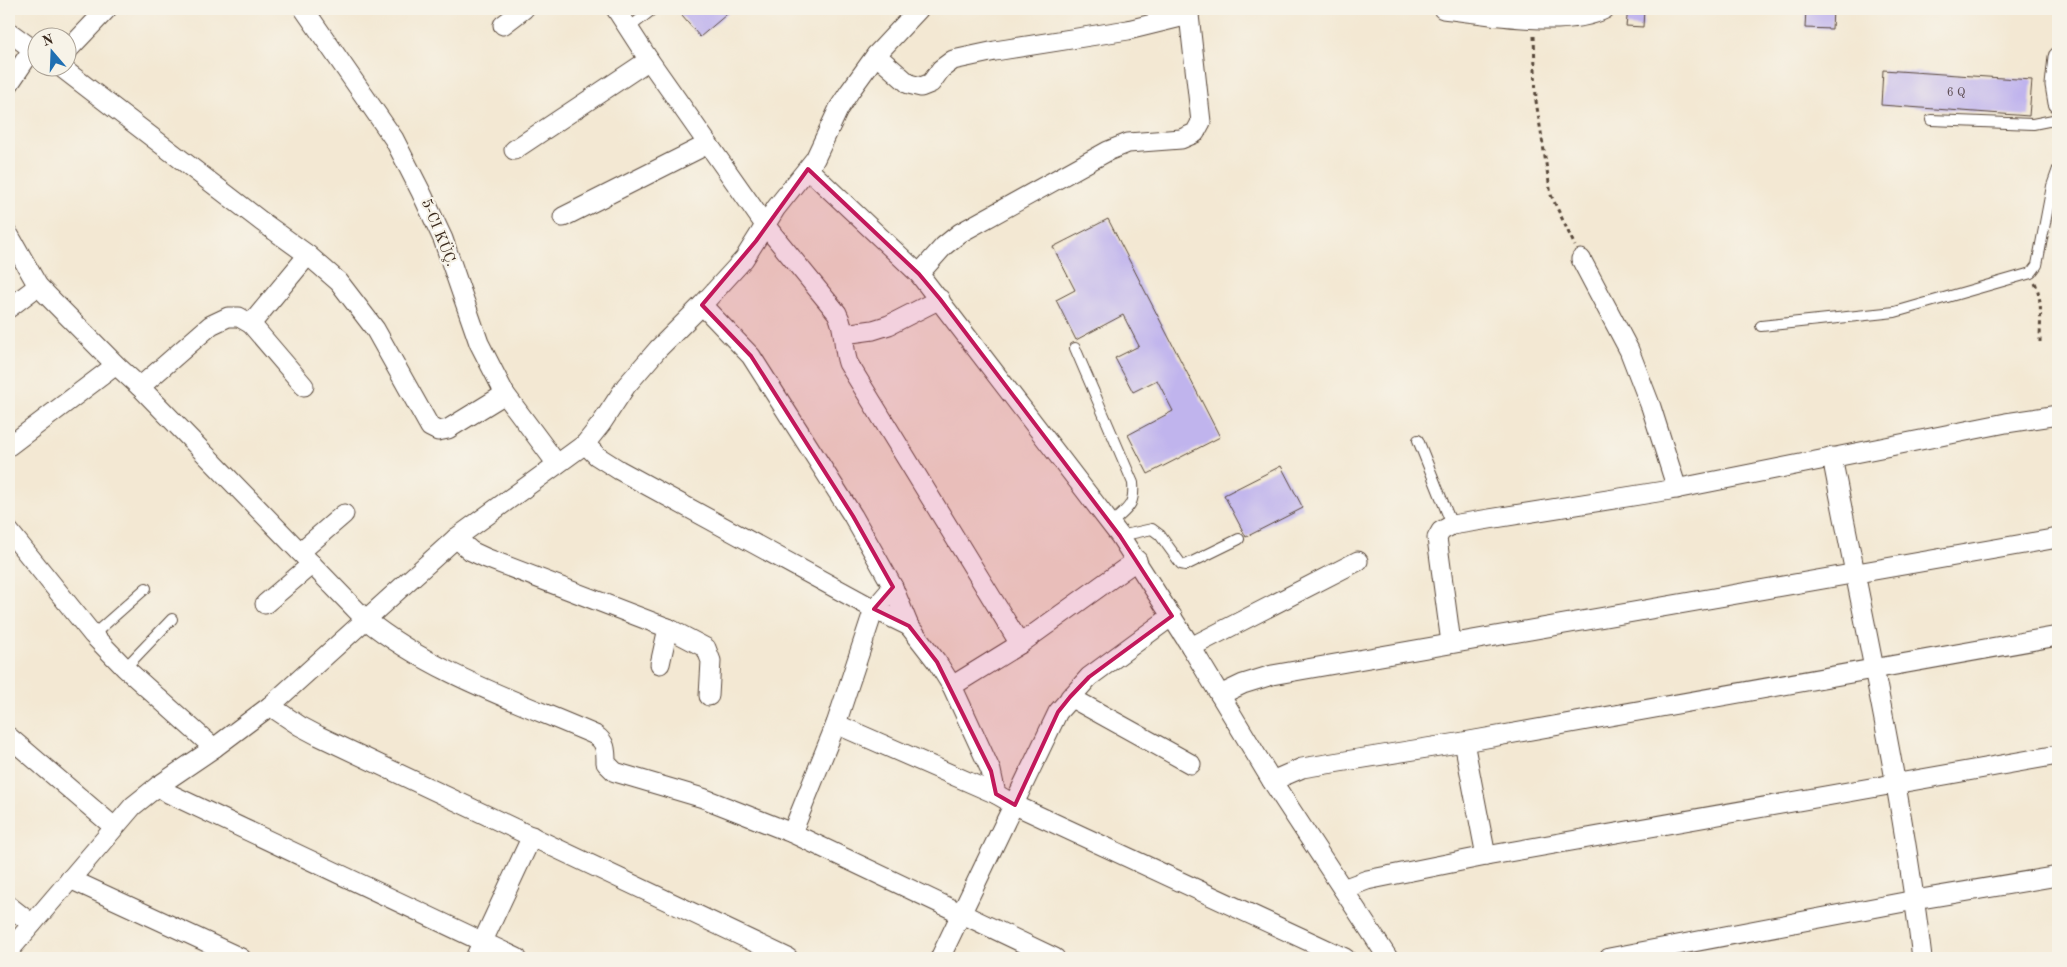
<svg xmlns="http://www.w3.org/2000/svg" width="2067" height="967" font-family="'Old Standard TT',serif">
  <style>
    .building { fill: #c0b4ed }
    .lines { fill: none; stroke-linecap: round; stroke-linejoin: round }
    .service-casing { stroke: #574639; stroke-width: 12 }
    .minor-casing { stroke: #574639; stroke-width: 21 }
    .path { stroke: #574639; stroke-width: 3; stroke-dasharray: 4 4; stroke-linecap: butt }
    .service { stroke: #fff; stroke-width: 10 }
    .minor { stroke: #fff; stroke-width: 19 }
    .marked { fill: #c2185b; fill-opacity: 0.2; stroke: #c2185b; stroke-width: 4; stroke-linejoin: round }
    .labels { text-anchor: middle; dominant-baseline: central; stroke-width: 4.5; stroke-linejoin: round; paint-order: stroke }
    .number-label { font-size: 12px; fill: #5c4c52 }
    .street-label { font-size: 15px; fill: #3b2a1e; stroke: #f7f3e8 }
  </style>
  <rect width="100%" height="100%" fill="#f7f3e8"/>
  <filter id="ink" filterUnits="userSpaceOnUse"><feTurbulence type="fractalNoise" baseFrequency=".02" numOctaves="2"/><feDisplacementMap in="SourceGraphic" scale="10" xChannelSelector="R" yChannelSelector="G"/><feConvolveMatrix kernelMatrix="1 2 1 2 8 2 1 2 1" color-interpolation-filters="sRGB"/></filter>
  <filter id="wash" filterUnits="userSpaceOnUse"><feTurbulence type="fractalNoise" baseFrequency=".0096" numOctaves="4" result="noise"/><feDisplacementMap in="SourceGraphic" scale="20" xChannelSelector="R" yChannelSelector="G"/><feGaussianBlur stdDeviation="1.12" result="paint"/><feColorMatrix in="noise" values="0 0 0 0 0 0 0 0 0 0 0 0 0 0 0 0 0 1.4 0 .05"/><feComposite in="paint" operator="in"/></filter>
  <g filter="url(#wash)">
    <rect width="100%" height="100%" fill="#f3e8d3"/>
    <g id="blocks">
      <g class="building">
        <path d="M676,9H733L700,37Z"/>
        <path d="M1628,9H1644L1643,27L1626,26Z"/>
        <path d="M1806,9H1833L1832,29L1805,28Z"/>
        <path d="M1883,70L2032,80L2029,116L1881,105Z"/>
        <path d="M1108,219L1220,437L1148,474L1128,435L1173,411L1157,380L1133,392L1115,358L1139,346L1123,315L1076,340L1056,300L1075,290L1053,247Z"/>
        <path d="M1281,466L1303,508L1246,537L1224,495Z"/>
      </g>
    </g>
  </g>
  <g filter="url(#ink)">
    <use href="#blocks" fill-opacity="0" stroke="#574639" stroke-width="1"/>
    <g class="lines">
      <defs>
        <g id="service">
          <path d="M629,28L653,9"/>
          <path d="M1931,120L2033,124L2058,119"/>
          <path d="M1761,326L1895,312L2031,273L2037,265L2052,186L2058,169"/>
          <path d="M1075,348L1133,483C1135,507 1127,508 1111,524"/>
          <path d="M1418,440L1452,525"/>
          <path d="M1120,536L1152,529L1160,535L1181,564L1186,565L1239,539"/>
          <path d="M93,635L146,588"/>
          <path d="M125,668L172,619"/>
        </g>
        <g id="minor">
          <path d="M304,9L394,139L421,192L443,239L479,343L505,394L557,464"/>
          <path d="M616,9L649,60L765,225L837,313C846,330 842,345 848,363L1020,644"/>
          <path d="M1443,9C1487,14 1567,29 1605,9"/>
          <path d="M503,25L524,9"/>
          <path d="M9,32L38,53"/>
          <path d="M68,50L107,9"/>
          <path d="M876,55L909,84L921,87L931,83L941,69L953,60L995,51L1128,30L1189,15"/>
          <path d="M2058,57L2055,85L2058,103"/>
          <path d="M62,68L261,221L308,255L339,282L375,329L430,427L438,431L448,429L505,394"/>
          <path d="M9,84L32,50"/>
          <path d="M514,150L649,60"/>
          <path d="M808,169L919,274L1120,536L1191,647L1272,781L1388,958"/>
          <path d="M563,217L708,144"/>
          <path d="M9,235L38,286L116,365L140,387L365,619C432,673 517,701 595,735C606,742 606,750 606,763L615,772L703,798L792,833L1055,958"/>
          <path d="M1581,259L1629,350L1651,407L1677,489"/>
          <path d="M919,274L944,246L960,233L1108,151L1128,143L1181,139L1195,133L1201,122L1189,15L1190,9"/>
          <path d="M702,305L751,356L853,516L893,587L909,626L937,662L952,686L991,771L996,794"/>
          <path d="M9,308L38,286"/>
          <path d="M251,324L308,255"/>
          <path d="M844,334L873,330L889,325L940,299"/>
          <path d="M140,387L211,325L228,317H239L251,324L304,386"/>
          <path d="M585,444L597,456L619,470L874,609L909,626"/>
          <path d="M9,446L116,365"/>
          <path d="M1832,457C1864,623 1902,790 1922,958"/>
          <path d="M9,531L93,635L125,668L214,748"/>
          <path d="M456,538L471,551L486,558L668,628L706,648L711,661L709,696"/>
          <path d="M300,552L344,514"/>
          <path d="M265,604L312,564"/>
          <path d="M1451,643L1437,538L1441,531L1452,525L1670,490L2006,423L2058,415"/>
          <path d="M1191,647L1358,561"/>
          <path d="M660,664L668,628"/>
          <path d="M952,686L1020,644L1137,560"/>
          <path d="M1220,695L1243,684L1272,675L2058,538"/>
          <path d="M1070,697L1191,764"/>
          <path d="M270,706L300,726L319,736L788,958"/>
          <path d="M836,724L996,794L1015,805L1345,958"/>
          <path d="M9,737L114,827"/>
          <path d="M1464,742L1486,856"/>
          <path d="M1272,781L1302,768L1464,742L2058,636"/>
          <path d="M158,786L170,794L517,958"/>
          <path d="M792,833L836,724L874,609L893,587"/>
          <path d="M70,879L241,958"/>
          <path d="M1343,889L1367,880L1486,856L2058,755"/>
          <path d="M9,906L32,924"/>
          <path d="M9,951L133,806L158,786L214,748L270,706L456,538L585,444L601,424L626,386L658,349L702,305L744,259L776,208L815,159L839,108L850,91L876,55L919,9"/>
          <path d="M475,958L532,836"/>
          <path d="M940,958L1058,712L1089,677L1172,616"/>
          <path d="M1609,958L1915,900L2058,876"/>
        </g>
      </defs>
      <use href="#service" class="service-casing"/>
      <use href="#minor" class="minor-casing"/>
      <g class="path">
        <path d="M1534,36L1536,101L1551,195L1575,246"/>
        <path d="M2035,283C2043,300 2040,323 2040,342"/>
      </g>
      <use href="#service" class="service"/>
      <use href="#minor" class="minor"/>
    </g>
  </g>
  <path class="marked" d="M808,169L919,274L940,299L1120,536L1172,616L1089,677L1070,697L1058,712L1015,805L996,794L991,771L937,662L909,626L874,609L893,587L853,516L751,356L702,305L756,241Z"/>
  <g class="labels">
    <g class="number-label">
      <text x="1956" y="93">6 Q</text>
    </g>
    <g class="street-label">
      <text transform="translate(438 233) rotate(68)">5-CI KÜÇ.</text>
    </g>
  </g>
  <rect width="2067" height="967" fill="none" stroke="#f7f3e8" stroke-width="30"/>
  <g transform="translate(52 52) rotate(341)"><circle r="24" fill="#f7f3e8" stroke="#aca397"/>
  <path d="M0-4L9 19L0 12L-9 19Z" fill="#1f6fb2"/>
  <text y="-8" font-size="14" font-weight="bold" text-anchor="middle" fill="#3b2a1e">N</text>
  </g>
</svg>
